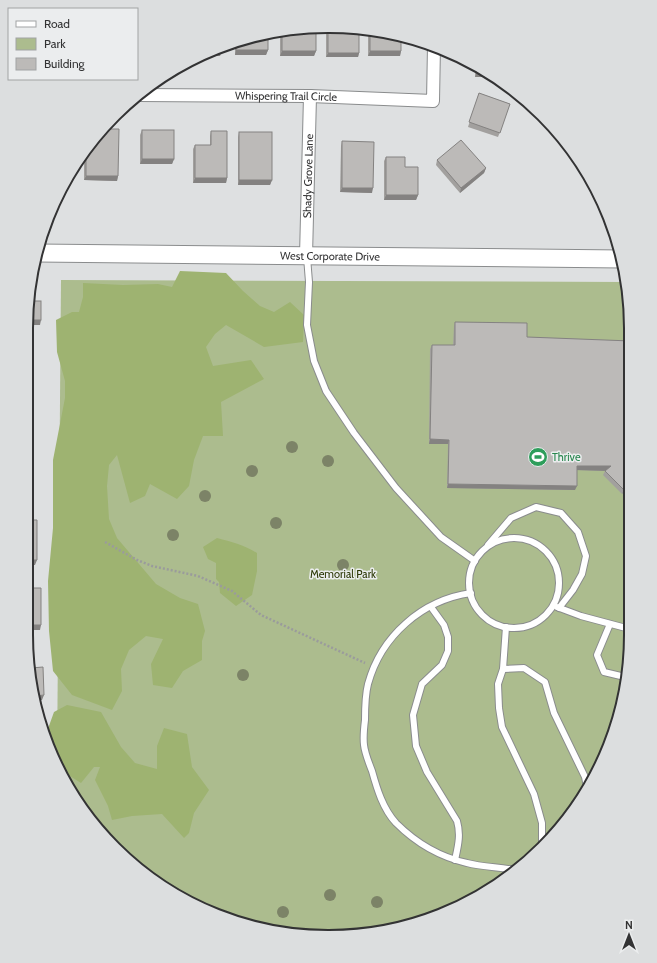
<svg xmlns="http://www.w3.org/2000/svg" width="657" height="963" font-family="Cabin,sans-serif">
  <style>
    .green { fill: #acbc8e }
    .forest { fill: #9eb371 }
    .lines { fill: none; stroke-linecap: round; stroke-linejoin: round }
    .lane-casing { stroke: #8a8c8d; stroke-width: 8 }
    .street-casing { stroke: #8a8c8d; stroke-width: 14 }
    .secondary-casing { stroke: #8a8c8d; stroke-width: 19 }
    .path { stroke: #9a9b9c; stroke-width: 2.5; stroke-dasharray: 2 2; stroke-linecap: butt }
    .lane { stroke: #fff; stroke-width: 6 }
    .street { stroke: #fff; stroke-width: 12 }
    .secondary { stroke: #fff; stroke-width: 17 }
    .tree { fill: #7c8367 }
    .wall { fill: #a2a09e }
    .shaded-wall { fill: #848281 }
    .building { fill: #bcbab8; stroke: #848281 }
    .labels { text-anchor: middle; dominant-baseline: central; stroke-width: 3; stroke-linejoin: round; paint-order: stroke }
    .street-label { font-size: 11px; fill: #333334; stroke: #ebedee }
    .leisure-label { font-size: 11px; fill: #27864d; stroke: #ebedee; text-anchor: start }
    .park-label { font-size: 11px; fill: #2b3704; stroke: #ebedee }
    .rim { fill: none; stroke: #333334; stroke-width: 2 }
  </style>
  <rect width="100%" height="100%" fill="#dee0e1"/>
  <path class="green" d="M61,280L626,282L631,329L625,693L600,768L543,848L480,897L388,931L308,936L213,914L144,874L77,803L57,763Z"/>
  <g class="forest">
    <path d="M180,271L226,273L243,291L260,306L274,312L290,302L304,315L303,342L264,347L226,325L215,334L206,347L213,366L251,360L264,379L221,402L223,436H203L194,460L189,486L177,499L150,484L145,496L130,503L117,455L109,465L107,486L109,519L117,538L156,584L180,598L198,604L205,631L202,641V660L183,671L172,688L153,685L151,664L163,639L146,636L129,650L121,669L122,691L112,710L72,695L53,671L49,631L48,581L53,528V460L65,398V381L57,352L56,320L72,312H79L83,297V283L123,285L158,284L172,287Z"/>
    <path d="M217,538C232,542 244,545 257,553V571L252,595L236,606L220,593L219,582L216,579V563L208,559L203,547Z"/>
    <path d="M67,705L101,712L121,747L135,763L157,769V746L164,728L187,734L192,767L209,790L194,813L189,833L184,838L162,814L132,816L112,820L108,806L95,780L100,767H94L81,783L62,771L45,737L54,712Z"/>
  </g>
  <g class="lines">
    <defs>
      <g id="lane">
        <path d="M307,257L309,282L307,325L314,361L326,391L354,433L396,488L441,537L475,561"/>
        <circle cx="514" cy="583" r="45"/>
        <path d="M488,545L511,518L536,507L561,513L578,532L586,556L582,574L573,590L559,608"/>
        <path d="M471,593C422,600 381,636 368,684C365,696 365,709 365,720C364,728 363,737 364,745C365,754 369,763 372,771C377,789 383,809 396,823C415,842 440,857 467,863C482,867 499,867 515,870"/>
        <path d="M431,607L444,625L448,637V651L442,665L422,684L413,715L416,746L427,772L457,821C461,835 458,846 455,860"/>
        <path d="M557,607L581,616L626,628"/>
        <path d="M610,624L597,655L604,672L625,677"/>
        <path d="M506,627L503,669L524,668L545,682L554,713L585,777L587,787"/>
        <path d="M503,669L498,684L499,708L502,727L534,794L542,823V849"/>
      </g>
      <g id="street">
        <path id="s1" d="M139,95L310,96L433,101L434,46"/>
        <path id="s2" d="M306,256L310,96"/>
      </g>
      <g id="secondary">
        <path id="s3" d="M37,253L622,259"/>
      </g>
    </defs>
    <use href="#lane" class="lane-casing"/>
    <use href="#street" class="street-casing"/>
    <use href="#secondary" class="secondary-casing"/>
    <path class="path" d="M105,542L137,560L152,566L198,576L232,591L261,615L365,663"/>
    <use href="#lane" class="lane"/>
    <use href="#street" class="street"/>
    <use href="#secondary" class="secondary"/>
  </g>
  <g class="tree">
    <circle cx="292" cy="447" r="6"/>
    <circle cx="328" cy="461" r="6"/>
    <circle cx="252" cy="471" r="6"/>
    <circle cx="205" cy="496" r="6"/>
    <circle cx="276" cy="523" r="6"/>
    <circle cx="173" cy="535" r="6"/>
    <circle cx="343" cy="565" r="6"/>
    <circle cx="243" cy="675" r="6"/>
    <circle cx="330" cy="895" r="6"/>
    <circle cx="377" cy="902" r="6"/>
    <circle cx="283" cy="912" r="6"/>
  </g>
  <g class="wall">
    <path d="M326,26H328L359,53L358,57H326Z"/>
    <path d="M316,27V51L314,56H280V31Z"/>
    <path d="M368,30L387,32L401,51L400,56H368Z"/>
    <path d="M268,32V50L266,55H235V42Z"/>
    <path d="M475,65L496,77H475Z"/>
    <path d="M479,93L510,104L498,137L468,127Z"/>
    <path d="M105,129L118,176L117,181L84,180V157Z"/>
    <path d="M142,130L174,159L172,164H140V135Z"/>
    <path d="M211,131L227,178L226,183H193V149L195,145H210V136Z"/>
    <path d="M239,132L272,180L270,185H238V137Z"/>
    <path d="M342,141L372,193L340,192L341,146Z"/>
    <path d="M386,157L405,167L418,195L416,200H384V161Z"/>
    <path d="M578,158L580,160L586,171L576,162Z"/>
    <path d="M437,160L486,168L484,173L460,193L436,165Z"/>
    <path d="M455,322L527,337L631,341L627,563H625L626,490L622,494L603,475L605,471L577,470L575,490L447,488L448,444H429L430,349L432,345H453L454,326Z"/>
  </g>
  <g class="shaded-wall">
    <path d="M236,50H268L266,55H235Z"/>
    <path d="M209,51H222L220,56H204L205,53Z"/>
    <path d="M282,51H316L314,56H280Z"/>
    <path d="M370,51H401L400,56H368Z"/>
    <path d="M328,53H359L358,57H326Z"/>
    <path d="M477,72H487L496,77H475Z"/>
    <path d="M142,159H174L172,164H140Z"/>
    <path d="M486,168L484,173L460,193L461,188Z"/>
    <path d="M86,176H118L117,181L84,180Z"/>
    <path d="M195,178H227L226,183H193Z"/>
    <path d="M239,180H272L270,185H238Z"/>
    <path d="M342,188H373L372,193L340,192Z"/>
    <path d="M386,195H418L416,200H384Z"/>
    <path d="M31,320H41L40,325H31Z"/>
    <path d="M430,439L449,440L448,444H429Z"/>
    <path d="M577,466H611L609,471L575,470Z"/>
    <path d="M448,484L577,486L575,490L447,488Z"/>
    <path d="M628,486L626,490L622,494L624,490Z"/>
    <path d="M626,558H627V563H625Z"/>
    <path d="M27,560H37L35,565H27Z"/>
    <path d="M26,625H41L40,630H26Z"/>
    <path d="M44,695L42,700H37L36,696Z"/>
  </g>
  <g class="building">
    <path d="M328,26L359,29V53H328Z"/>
    <path d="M316,27V51H282V31Z"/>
    <path d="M370,30L387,32L401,36V51H370Z"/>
    <path d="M268,32V50H236V42Z"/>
    <path d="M222,46V51H209L213,49Z"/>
    <path d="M477,66L487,72H477Z"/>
    <path d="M479,93L510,104L500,133L469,122Z"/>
    <path d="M105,129H119L118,176H86V155Z"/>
    <rect x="142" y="130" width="32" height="29"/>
    <path d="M211,131H227V178H195V145H211Z"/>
    <rect x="239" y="132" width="33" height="48"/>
    <path d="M461,140L486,168L461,188L437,160Z"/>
    <path d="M342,141L374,142L373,188H342Z"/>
    <path d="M386,157H405V167H418V195H386Z"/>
    <rect x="31" y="301" width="10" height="19"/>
    <path d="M455,322L527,323V337L631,341L627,558H626L628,486L624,490L605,471L611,466H577V486L448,484L449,440L430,439L432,345H455Z"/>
    <path d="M28,520H37V560H27Z"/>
    <path d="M27,588H41V625H26Z"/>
    <path d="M43,667L44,695L36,696L31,668Z"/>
  </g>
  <defs>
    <symbol id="stadium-disc" viewBox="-11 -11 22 22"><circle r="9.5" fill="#2e9e5b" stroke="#ebedee"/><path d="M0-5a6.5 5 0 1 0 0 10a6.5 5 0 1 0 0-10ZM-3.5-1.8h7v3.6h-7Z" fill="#fff"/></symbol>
  </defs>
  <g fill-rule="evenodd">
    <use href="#stadium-disc" x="527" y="446" width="22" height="22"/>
  </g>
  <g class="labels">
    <g class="street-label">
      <text stroke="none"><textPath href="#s1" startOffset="147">Whispering Trail Circle</textPath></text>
      <text stroke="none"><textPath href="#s2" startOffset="80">Shady Grove Lane</textPath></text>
      <text stroke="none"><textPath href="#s3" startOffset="293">West Corporate Drive</textPath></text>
    </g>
    <g class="leisure-label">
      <text x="552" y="457">Thrive</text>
    </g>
    <g class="park-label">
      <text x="343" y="574">Memorial Park</text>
    </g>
  </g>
  <path d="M0 0H657V963H0ZM328 33H329A295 295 0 0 1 624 328V635A295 295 0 0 1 329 930H328A295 295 0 0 1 33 635V328A295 295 0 0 1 328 33Z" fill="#dcdedf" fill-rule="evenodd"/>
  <path class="rim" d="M328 33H329A295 295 0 0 1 624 328V635A295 295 0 0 1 329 930H328A295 295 0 0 1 33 635V328A295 295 0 0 1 328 33Z"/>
  <rect x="8" y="8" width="130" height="72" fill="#ebedee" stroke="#a1a3a4"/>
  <rect x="16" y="21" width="20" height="6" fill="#ffffff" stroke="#a1a3a4"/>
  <text x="44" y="28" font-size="12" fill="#333334">Road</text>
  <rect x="16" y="38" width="20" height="12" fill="#acbc8e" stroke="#a1a3a4"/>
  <text x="44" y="48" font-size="12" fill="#333334">Park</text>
  <rect x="16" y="58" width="20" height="12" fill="#bcbab8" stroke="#a1a3a4"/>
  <text x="44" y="68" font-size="12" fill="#333334">Building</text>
  <g transform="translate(629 935)" stroke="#ebedee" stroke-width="3" paint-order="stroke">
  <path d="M0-3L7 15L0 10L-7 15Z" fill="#333334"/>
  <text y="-6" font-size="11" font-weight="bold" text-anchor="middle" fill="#333334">N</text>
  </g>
</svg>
